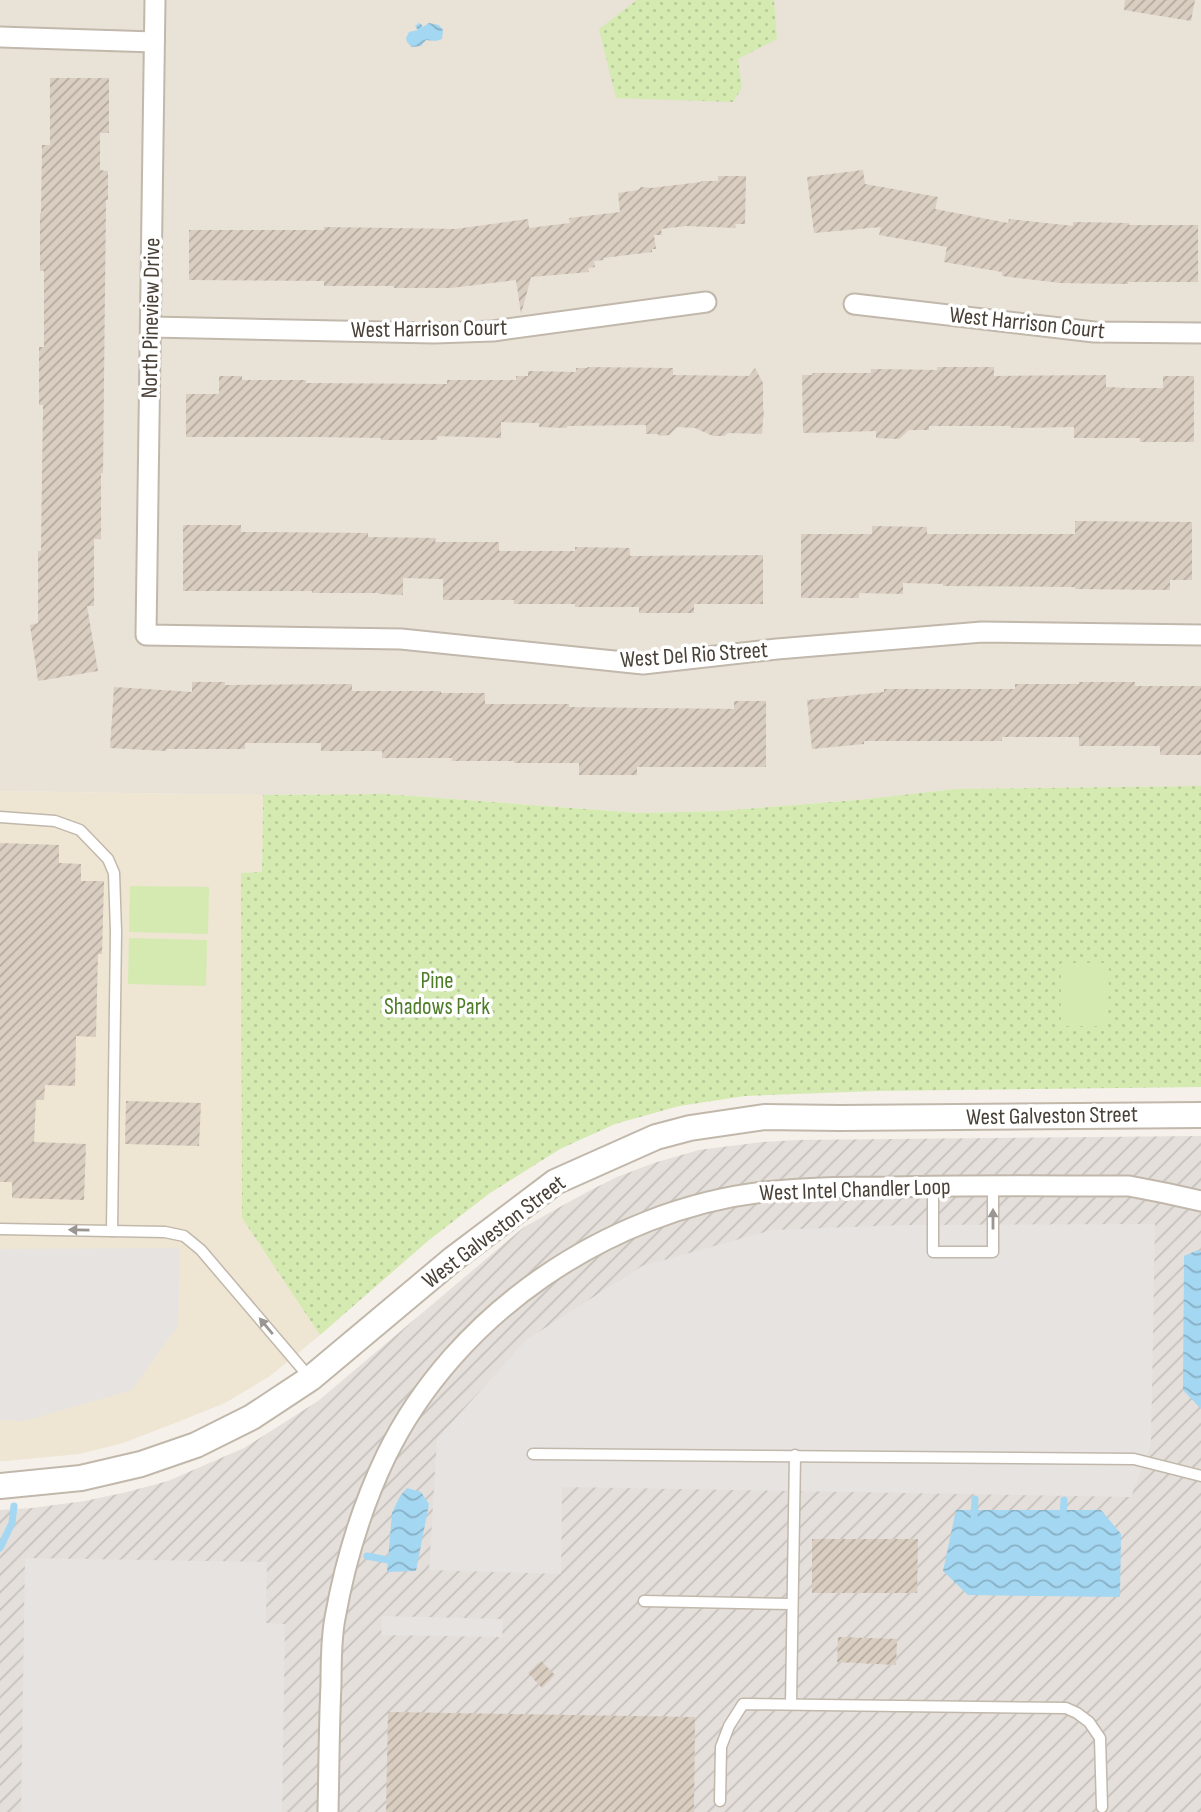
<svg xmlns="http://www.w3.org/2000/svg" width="1201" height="1812" font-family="'Sofia Sans Condensed',sans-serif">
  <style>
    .residential { fill: #e9e2d7 }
    .industrial { fill: url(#industrial-furrows) }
    .education { fill: #eee5d3 }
    .park { fill: url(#park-dots) }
    .pitch { fill: #d4eab1 }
    .parking { fill: #e6e3e1 }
    .water { fill: url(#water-waves) }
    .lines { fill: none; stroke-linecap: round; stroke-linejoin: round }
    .stream { stroke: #a4d7f2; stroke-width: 7 }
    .building { fill: url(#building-hatch) }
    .service-casing { stroke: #c1b8ab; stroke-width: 13 }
    .minor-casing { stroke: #c1b8ab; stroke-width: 23 }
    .tertiary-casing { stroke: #c1b8ab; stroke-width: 28 }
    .service { stroke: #fff; stroke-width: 10 }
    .minor { stroke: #fff; stroke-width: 19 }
    .tertiary { stroke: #fff; stroke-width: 24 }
    .oneway { fill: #9b9691 }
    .labels { text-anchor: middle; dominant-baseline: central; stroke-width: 7; stroke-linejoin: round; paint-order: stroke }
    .street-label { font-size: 23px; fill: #494137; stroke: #fff }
    .park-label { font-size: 23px; fill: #4d7c28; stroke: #fff }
  </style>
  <defs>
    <pattern id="industrial-furrows" width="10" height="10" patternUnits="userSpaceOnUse" patternTransform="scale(1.75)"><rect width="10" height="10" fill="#e4dfda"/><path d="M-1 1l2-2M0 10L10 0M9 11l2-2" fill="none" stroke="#c5c1bc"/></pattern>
    <pattern id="park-dots" width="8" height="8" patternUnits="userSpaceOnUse" patternTransform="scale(1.75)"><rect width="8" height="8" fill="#d4eab1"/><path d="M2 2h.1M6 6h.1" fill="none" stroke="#b8ca99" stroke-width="1.8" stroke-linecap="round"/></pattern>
    <pattern id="water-waves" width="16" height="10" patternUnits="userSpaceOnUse" patternTransform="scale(1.75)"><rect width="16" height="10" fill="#a4d7f2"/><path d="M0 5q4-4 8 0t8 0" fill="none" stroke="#88b0c5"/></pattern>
    <pattern id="building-hatch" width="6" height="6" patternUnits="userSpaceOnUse" patternTransform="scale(1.75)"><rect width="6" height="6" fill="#dacec1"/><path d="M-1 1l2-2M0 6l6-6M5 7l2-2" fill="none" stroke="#b3a99e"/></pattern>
  </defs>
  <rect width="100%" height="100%" fill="#f5f0e9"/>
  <path class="residential" d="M0,0H1201V786L956,789L857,800L719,811L639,813L385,794L263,795L0,791Z"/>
  <path class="industrial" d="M1201,1136V1812H0V1510L32,1508L85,1501L127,1492L168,1481L244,1448L318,1401L524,1227L587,1192L617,1177L654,1163L699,1150L762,1142L800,1140Z"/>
  <path class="education" d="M0,791L263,795L262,873H242V1218L320,1335L270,1376L225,1403L175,1423L123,1443L79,1454L6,1461H0Z"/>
  <g class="park">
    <path d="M637,0H774L777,39L738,59L742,88L733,102L616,98L599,29Z"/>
    <path d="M1201,786V1087L875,1091L745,1096L679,1106L615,1124L560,1149L490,1193L429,1240L320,1335L242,1218L241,873L262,872L263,795L385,794L639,813L719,811L857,800L956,789Z"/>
  </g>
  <g class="pitch">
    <path d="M130,886L209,887L208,934L129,932Z"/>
    <path d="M129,938L207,940L206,986L128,984Z"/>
    <path d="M1061,963H1109L1108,1026H1061Z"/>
  </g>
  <g class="parking">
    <path d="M1155,1224L1151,1445L1131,1497L562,1487L561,1574L429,1570L437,1439L526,1340L642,1266L772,1230L903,1225Z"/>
    <path d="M180,1248L178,1325L132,1390L24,1421L0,1420V1249Z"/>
    <path d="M25,1558L267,1562L266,1623L285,1624L282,1812H21Z"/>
    <path d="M382,1616L503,1619L502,1637L381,1635Z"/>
  </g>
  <g class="water">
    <path d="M419,23L421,24L423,27L429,23L439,25L443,30L442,39L436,41L426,40L421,46L412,47L407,42L406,38L409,32L418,30L415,26Z"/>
    <path d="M1198,1250L1201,1252V1409L1183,1390L1184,1256Z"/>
    <path d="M407,1488L421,1492L429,1504L416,1571L387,1572L392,1513L400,1496Z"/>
    <path d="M956,1510H1101L1121,1534L1120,1597L968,1595L943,1571Z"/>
  </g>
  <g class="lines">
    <g class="stream">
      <path d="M1063,1517L1064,1500"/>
      <path d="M974,1518L975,1499"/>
      <path d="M0,1548L12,1523L14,1506"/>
      <path d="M367,1556L388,1560"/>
    </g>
  </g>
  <g class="building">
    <path d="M1125,0H1195L1191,21L1124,10Z"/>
    <path d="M50,78H109V133H100V170L108,171V200H106L103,473H101V539H94V606H87L98,671L38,681L30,625L38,623V551H41L43,405H39V347H44V271H40V213H41L42,145H50Z"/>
    <path d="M863,170L865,184L938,197L935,209L1008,223L1009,219L1073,226V222L1129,223V225H1198V282H1128V284L1061,283L1002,276V272L944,262L947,247L879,235L881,227L814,233L807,177Z"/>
    <path d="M718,176H746L745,224H735L736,228L686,226L661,229L662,235H654L656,249H652V252L603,258L604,260L594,261L595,267L588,268L589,272L531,277L521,314L516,280L451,288H394V286H324V281L189,280V230H324V227L456,229L528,219L529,228L570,223L569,218L620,212L618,193L638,190L641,187L651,188L701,182V181H718Z"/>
    <path d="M588,367L673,368V375L749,376L755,368L763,383V407L764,416L763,418L762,434L728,433L724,436H713L695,428L677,427L669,435L659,436L658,434H646V425L567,426V428L539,427V423L501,422V438L437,436V440H381V438L316,437H186V394H219V376H242V380H306V383L447,384V380H516V376H528V371L576,372V368H587Z"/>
    <path d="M937,367H994V376L1106,375V387L1128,388H1163V376H1194V442H1140V438H1074V427L1011,428V426H929V430H909L899,439L876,438V431L803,433L802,375H812L813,373H871V369L937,370Z"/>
    <path d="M1075,521L1192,522V580H1170V590L1075,589V587L943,586V584L903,583V594L859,593V598H801V534H872V526L927,527V534H1075Z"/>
    <path d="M183,525H241V532L368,533V537L436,538L435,542H499V551H575V547L630,548V556L763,555V604H694V613H639V607H575V604H514V600H443V579L403,578V595L379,594V593H312V591H183Z"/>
    <path d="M192,682H225V685L352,684V691H441V693H485V704H569V707L734,709V701H766V767H637V775H579V763H514V761H452V758H382V751H321V743H245V749H167L166,751L110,748L114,687L192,692Z"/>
    <path d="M1079,682H1135V686H1201V755H1160V746H1079V737H1002V741H864V744L812,749L807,700L884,692V689H1015V684H1079Z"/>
    <path d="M0,843L59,845V863L81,864V881H104L102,954H98L96,1037L76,1036L75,1086L45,1085L44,1100H36L34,1142L86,1144L84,1200L12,1198V1182H0Z"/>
    <path d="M126,1101L201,1103L199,1146L125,1144Z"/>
    <path d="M812,1539H918L917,1593H812Z"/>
    <path d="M838,1637L897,1639L896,1665L837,1662Z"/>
    <path d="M541,1661L555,1675L542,1688L528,1673Z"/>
    <path d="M388,1712L695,1717L694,1812H386Z"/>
  </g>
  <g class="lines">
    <defs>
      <g id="service">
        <path d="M0,817L55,821L80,830L108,859L114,873L116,931L112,1231"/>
        <path d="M933,1186V1252H993V1186"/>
        <path d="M0,1229L165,1232L184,1236L201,1250L310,1378"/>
        <path d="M533,1454L1134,1459L1201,1476"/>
        <path d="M644,1601L792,1604"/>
        <path d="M791,1704L795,1455"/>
        <path d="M720,1801L721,1747L729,1726L743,1704L1066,1708L1077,1713L1089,1722L1100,1738L1102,1807"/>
      </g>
      <g id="minor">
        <path d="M155,0L146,635L401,639L643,664L777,649L982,632L1201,635"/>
        <path d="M0,37L154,42"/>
        <path d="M854,304L1094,332L1201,333"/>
        <path d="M151,327L434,333L493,331L706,302"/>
        <path d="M328,1812C329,1769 329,1727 331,1684C331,1663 331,1639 335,1618C345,1562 361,1508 386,1456C455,1314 608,1210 764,1192C807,1187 849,1187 892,1187C971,1185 1050,1186 1129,1186L1165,1193L1201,1201"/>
      </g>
      <path id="tertiary" d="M0,1486L81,1478L141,1464L196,1445L252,1417L311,1378L453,1259L555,1182L656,1137L690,1128L764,1117L840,1118L1201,1115"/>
    </defs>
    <use href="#service" class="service-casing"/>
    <use href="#minor" class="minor-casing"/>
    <use href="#tertiary" class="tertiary-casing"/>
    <use href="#service" class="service"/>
    <use href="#minor" class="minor"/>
    <use href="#tertiary" class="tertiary"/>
  </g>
  <defs><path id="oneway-solid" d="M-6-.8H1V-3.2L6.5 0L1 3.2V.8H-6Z" transform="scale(1.75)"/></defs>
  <g class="oneway">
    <use href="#oneway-solid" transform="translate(993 1219) rotate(-90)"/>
    <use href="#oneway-solid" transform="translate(79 1230) rotate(-179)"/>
    <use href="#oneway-solid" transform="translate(266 1326) rotate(-130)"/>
  </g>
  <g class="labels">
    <g class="street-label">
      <text transform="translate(151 318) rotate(-89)">North Pineview Drive</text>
      <text transform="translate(1027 323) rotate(6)">West Harrison Court</text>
      <text transform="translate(429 329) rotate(-1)">West Harrison Court</text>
      <text transform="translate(694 655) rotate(-4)">West Del Rio Street</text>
      <text transform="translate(1052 1116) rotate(-1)">West Galveston Street</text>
      <text transform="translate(855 1190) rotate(-2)">West Intel Chandler Loop</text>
      <text transform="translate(494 1232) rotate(-37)">West Galveston Street</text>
    </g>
    <g class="park-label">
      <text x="437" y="981">Pine<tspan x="437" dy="26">Shadows Park</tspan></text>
    </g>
  </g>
</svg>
